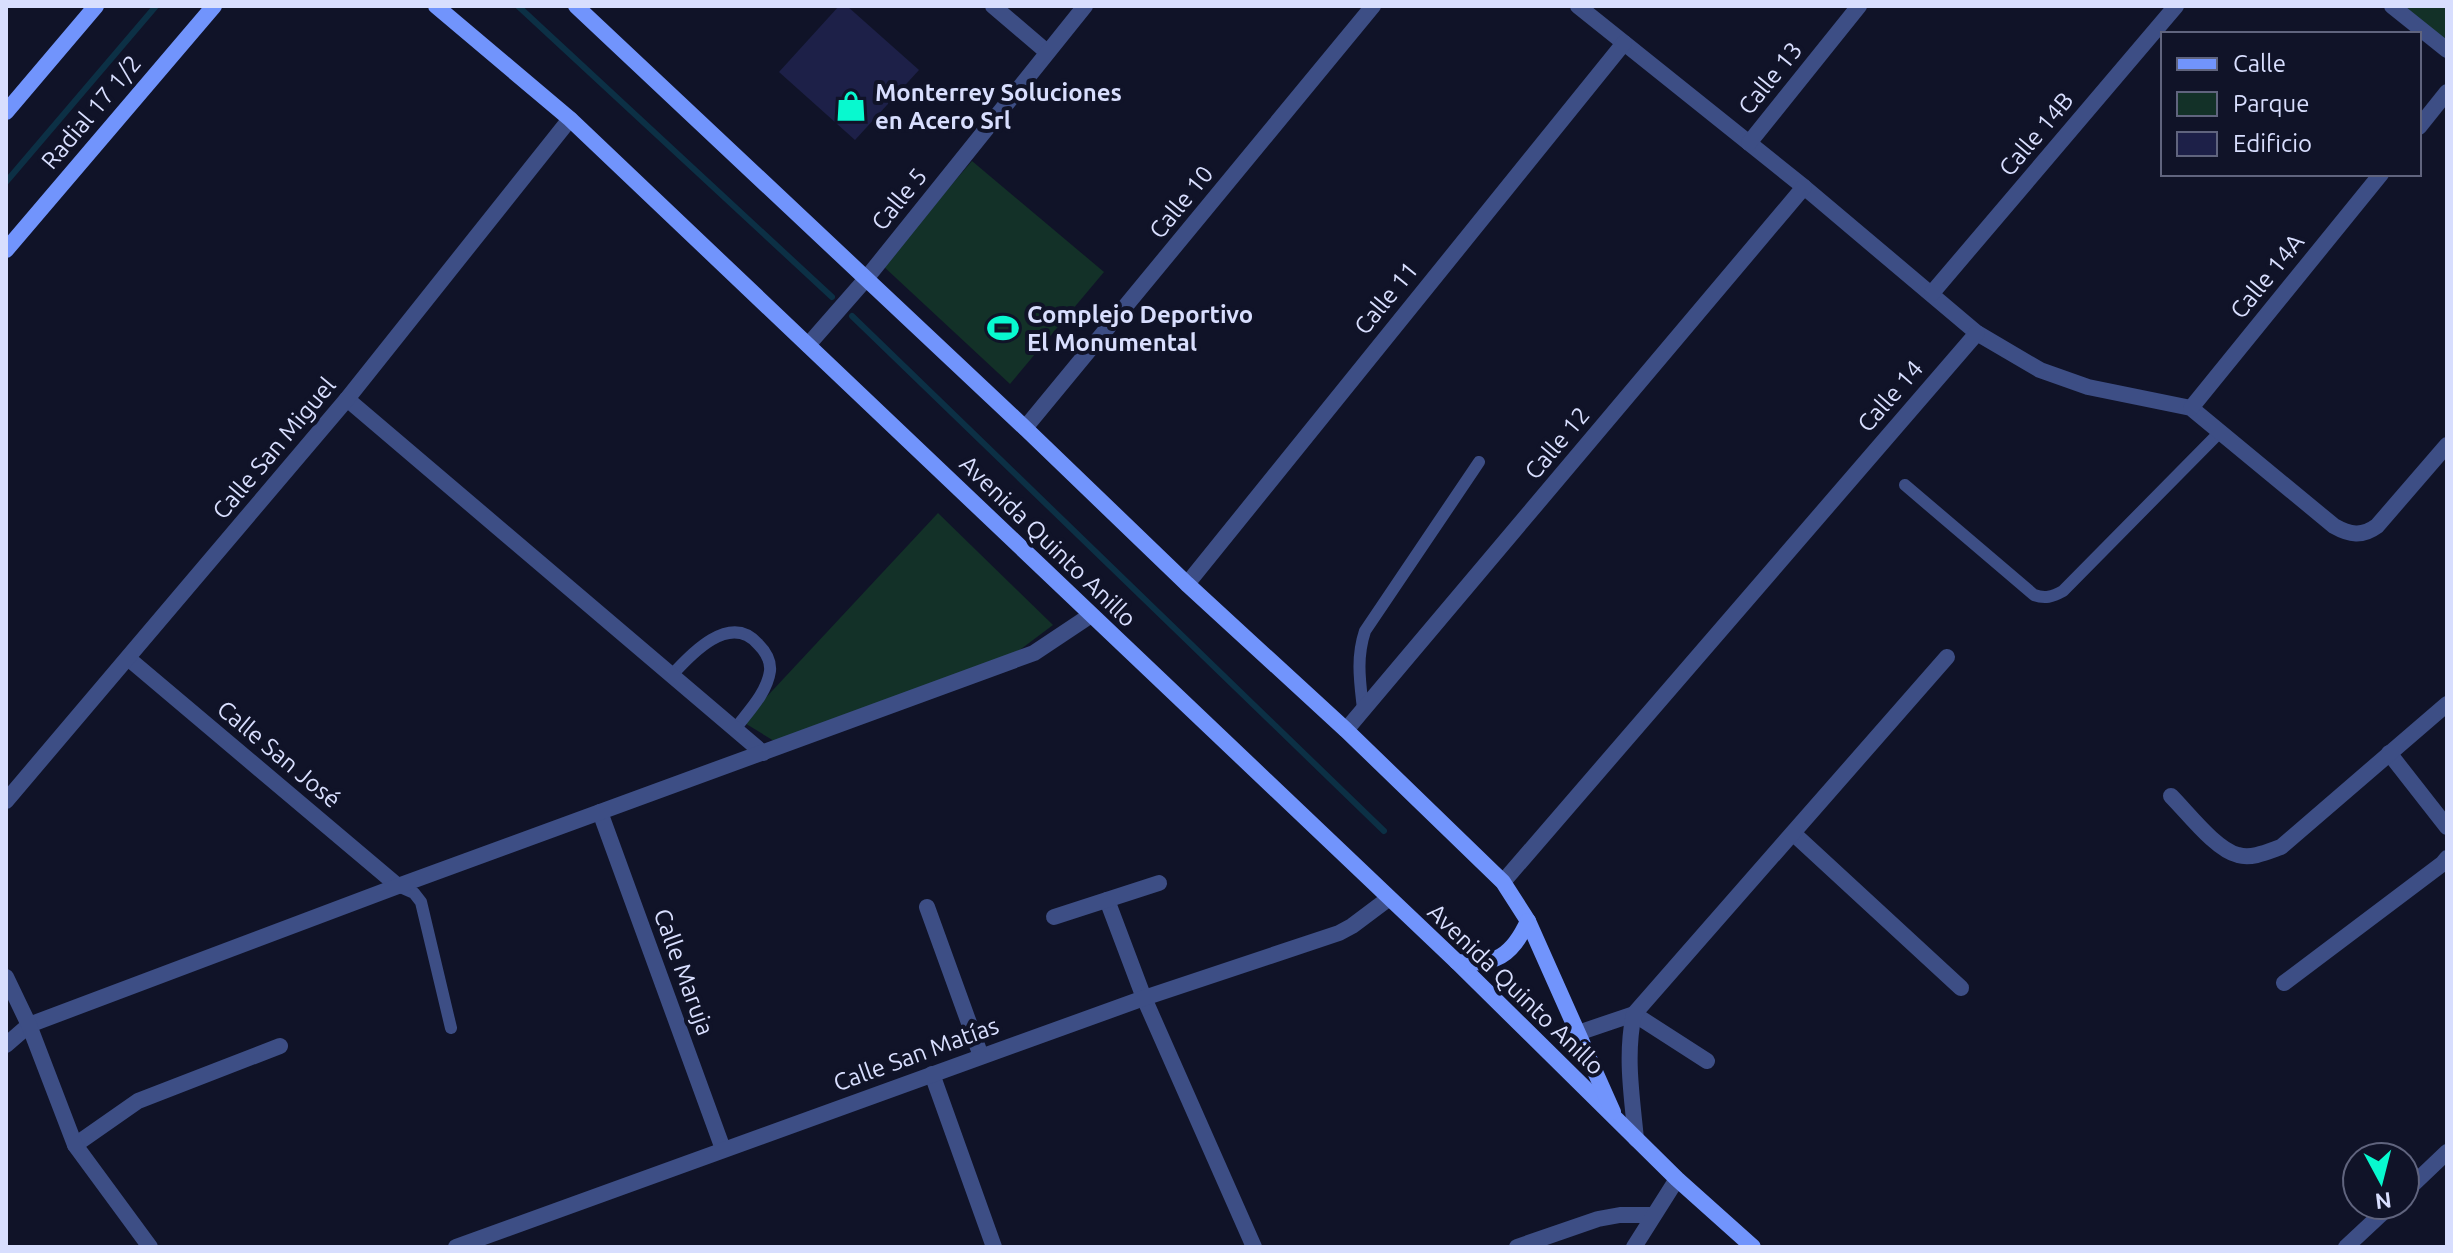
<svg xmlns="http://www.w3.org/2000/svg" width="2453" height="1253" font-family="Ubuntu,sans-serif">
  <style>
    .green { fill: #133128 }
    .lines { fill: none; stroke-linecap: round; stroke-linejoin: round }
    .stream { stroke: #0c3045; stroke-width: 6 }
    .building { fill: #1d2048 }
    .service { stroke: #3d4e85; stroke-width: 12 }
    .minor { stroke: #3d4e85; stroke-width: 16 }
    .tertiary { stroke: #3d4e85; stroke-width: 16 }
    .secondary { stroke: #7194fc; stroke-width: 16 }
    .labels { text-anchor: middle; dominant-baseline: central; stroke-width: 8; stroke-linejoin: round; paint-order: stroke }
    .street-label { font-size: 24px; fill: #d8defe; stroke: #101328 }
    .poi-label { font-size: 24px; font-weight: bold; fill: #d8defe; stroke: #101328; text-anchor: start }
  </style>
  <rect width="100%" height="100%" fill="#101328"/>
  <g class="green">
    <path d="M2398,6H2447V44Z"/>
    <path d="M972,161L1104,272L1010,384L882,265Z"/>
    <path d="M938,513L1053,625L1009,658L774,741L743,722Z"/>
  </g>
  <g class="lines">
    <g class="stream">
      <path d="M518,6L832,297"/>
      <path d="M6,182L156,6"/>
      <path d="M852,316L1384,831"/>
    </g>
  </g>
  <path class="building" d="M839,6H847L919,70L855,140L779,72Z"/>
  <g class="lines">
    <g class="service">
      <path d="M1905,485L2034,595C2045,599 2052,597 2063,591L2219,433"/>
      <path d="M672,675C691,654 730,612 758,644C765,651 771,661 770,671C767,693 748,712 735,729"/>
      <path d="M1363,709C1360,682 1356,658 1365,631L1479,462"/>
      <path d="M398,886L414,893L421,902L451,1028"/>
    </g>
    <g class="minor">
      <path d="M993,6L1047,52"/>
      <path d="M1578,6L1804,187L1977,333L2040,370L2088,387L2191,408L2334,526C2350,535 2362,537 2377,526L2447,445"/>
      <path d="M2392,6L2447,50"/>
      <path d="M2419,127L2447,92"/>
      <path d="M1749,143L1859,6"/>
      <path d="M1932,293L2176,6"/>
      <path d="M808,345L865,280L1085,6"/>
      <path d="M347,399L763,753"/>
      <path d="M2191,408L2381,174"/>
      <path d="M1025,428L1373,6"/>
      <path d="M1187,584L1624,43"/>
      <path d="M129,659L398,886"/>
      <path d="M1346,730L1804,187"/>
      <path d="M2389,753L2447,827"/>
      <path d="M2171,796C2188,813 2216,850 2238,855C2252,859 2267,852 2281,847L2447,704"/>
      <path d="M6,801L347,399L570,119"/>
      <path d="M600,812L723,1149"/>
      <path d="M1794,834L1961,988"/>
      <path d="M1503,882L1977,333"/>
      <path d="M1107,900L1144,998L1254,1247"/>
      <path d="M927,907L981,1056"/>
      <path d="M1054,917L1159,883"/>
      <path d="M2284,983L2442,864L2447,858"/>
      <path d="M1578,1033L1634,1014L1707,1061"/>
      <path d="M6,1045L29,1025L398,886L1034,653L1091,615"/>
      <path d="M932,1074L994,1247"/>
      <path d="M1636,1139C1632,1097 1625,1055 1634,1014L1947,657"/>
      <path d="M75,1145L138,1101L280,1046"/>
      <path d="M2405,1192L2447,1152"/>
      <path d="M456,1247L1144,998L1339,933L1352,926L1388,899"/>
      <path d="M1517,1247L1598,1219L1620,1215H1652"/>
      <path d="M2346,1247L2391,1205"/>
    </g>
    <g class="tertiary">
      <path d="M6,977L29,1025L75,1145L150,1247"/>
      <path d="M1634,1247L1677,1179"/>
    </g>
    <g class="secondary">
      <path d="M436,6L570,119L1457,962L1677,1179L1753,1247"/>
      <path d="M576,6L1025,428L1187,584L1346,730L1503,882L1528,921L1613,1112"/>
      <path d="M6,112L96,6"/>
      <path d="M6,250L214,6"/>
      <path d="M1457,962C1495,966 1512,956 1528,921"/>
    </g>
  </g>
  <defs>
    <symbol id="shop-bare" viewBox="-9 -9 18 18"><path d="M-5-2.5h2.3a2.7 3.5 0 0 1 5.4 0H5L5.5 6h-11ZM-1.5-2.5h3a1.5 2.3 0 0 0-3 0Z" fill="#08f9cf" stroke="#101328" stroke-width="2.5" paint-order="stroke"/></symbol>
    <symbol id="stadium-bare" viewBox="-9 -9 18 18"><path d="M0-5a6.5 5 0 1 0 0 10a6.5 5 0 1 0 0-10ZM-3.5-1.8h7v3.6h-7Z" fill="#08f9cf" stroke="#101328" stroke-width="2.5" paint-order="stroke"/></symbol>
  </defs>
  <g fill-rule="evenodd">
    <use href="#shop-bare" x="829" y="84" width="44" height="44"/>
    <use href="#stadium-bare" x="981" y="306" width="44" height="44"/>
  </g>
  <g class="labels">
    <g class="street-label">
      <text transform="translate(1770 78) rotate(-51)">Calle 13</text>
      <text transform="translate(91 112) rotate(-50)">Radial 17 1/2</text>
      <text transform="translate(2036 134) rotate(-50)">Calle 14B</text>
      <text transform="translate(899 199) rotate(-51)">Calle 5</text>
      <text transform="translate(1181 202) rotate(-51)">Calle 10</text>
      <text transform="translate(2267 276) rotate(-51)">Calle 14A</text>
      <text transform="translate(1386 298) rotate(-51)">Calle 11</text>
      <text transform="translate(1890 396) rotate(-49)">Calle 14</text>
      <text transform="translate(1557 443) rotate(-50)">Calle 12</text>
      <text transform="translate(274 448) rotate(-50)">Calle San Miguel</text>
      <text transform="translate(1048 541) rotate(44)">Avenida Quinto Anillo</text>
      <text transform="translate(279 754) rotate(40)">Calle San José</text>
      <text transform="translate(684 972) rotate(70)">Calle Maruja</text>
      <text transform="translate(1516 989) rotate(44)">Avenida Quinto Anillo</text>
      <text transform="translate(916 1054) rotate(-20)">Calle San Matías</text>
    </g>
    <g class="poi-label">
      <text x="875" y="92">Monterrey Soluciones<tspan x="875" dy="28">en Acero Srl</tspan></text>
      <text x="1027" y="314">Complejo Deportivo<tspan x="1027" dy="28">El Monumental</tspan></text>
    </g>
  </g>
  <rect width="2453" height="1253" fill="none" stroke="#d8defe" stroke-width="16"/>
  <rect x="2161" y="32" width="260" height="144" fill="#101328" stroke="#60647e" stroke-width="2"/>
  <rect x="2177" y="58" width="40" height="12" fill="#7194fc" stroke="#60647e" stroke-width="2"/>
  <text x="2233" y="72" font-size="24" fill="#d8defe">Calle</text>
  <rect x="2177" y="92" width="40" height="24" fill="#133128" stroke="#60647e" stroke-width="2"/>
  <text x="2233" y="112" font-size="24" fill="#d8defe">Parque</text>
  <rect x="2177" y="132" width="40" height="24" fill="#1d2048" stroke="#60647e" stroke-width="2"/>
  <text x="2233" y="152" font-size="24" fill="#d8defe">Edificio</text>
  <g transform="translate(2381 1181) rotate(173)"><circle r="38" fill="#101328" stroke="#60647e" stroke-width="2"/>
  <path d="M0-6L14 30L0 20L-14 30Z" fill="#08f9cf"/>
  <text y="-12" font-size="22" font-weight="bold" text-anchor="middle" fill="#d8defe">N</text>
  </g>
</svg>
